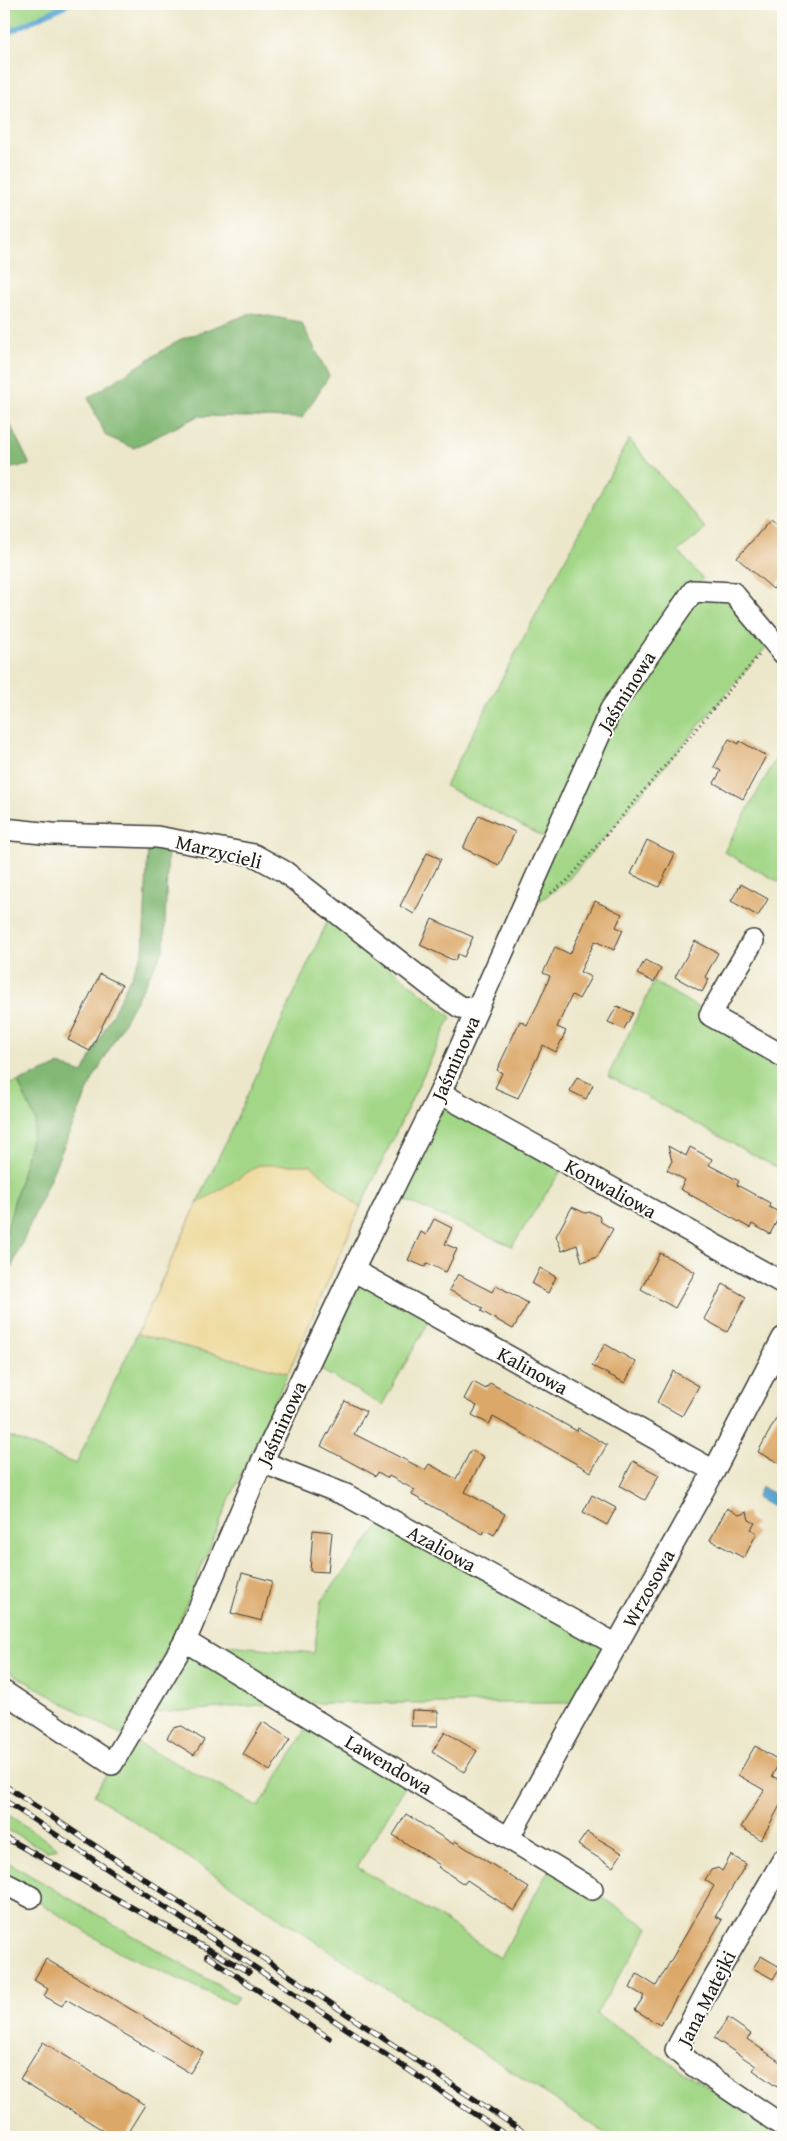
<svg xmlns="http://www.w3.org/2000/svg" width="787" height="2141" font-family="'Gentium Book Plus',serif">
  <style>
    .green { fill: #a3d787; stroke: #607a52 }
    .forest { fill: #82b874; stroke: #4f6a48 }
    .sand { fill: #eeda9e; stroke: #857b5d }
    .water { fill: #5ba6d3; stroke: #3c6178 }
    .lines { fill: none; stroke-linecap: round; stroke-linejoin: round }
    .stream { stroke: #5ba6d3; stroke-width: 5.5 }
    .building { fill: #dba869 }
    .minor-casing { stroke: #3b3a36; stroke-width: 24 }
    .path { stroke: #3b3a36; stroke-width: 3; stroke-dasharray: 1 4; stroke-linecap: butt }
    .minor { stroke: #fff; stroke-width: 21 }
    .rail-casing { stroke: #1c1c1c; stroke-width: 5.5 }
    .rail { stroke: #fdfcf7; stroke-width: 4; stroke-dasharray: 11; stroke-linecap: butt }
    .labels { text-anchor: middle; dominant-baseline: central; stroke-width: 4; stroke-linejoin: round; paint-order: stroke }
    .street-label { font-size: 20px; fill: #1c1c1c; stroke: #fdfcf7 }
  </style>
  <rect width="100%" height="100%" fill="#fdfcf7"/>
  <filter id="ink" filterUnits="userSpaceOnUse"><feTurbulence type="fractalNoise" baseFrequency=".02" numOctaves="2"/><feDisplacementMap in="SourceGraphic" scale="10" xChannelSelector="R" yChannelSelector="G"/><feConvolveMatrix kernelMatrix="1 2 1 2 8 2 1 2 1" color-interpolation-filters="sRGB"/></filter>
  <filter id="wash" filterUnits="userSpaceOnUse"><feTurbulence type="fractalNoise" baseFrequency=".0096" numOctaves="4" result="noise"/><feDisplacementMap in="SourceGraphic" scale="20" xChannelSelector="R" yChannelSelector="G"/><feGaussianBlur stdDeviation="1.12" result="paint"/><feColorMatrix in="noise" values="0 0 0 0 0 0 0 0 0 0 0 0 0 0 0 0 0 1.4 0 .05"/><feComposite in="paint" operator="in"/></filter>
  <g filter="url(#wash)">
    <rect width="100%" height="100%" fill="#ece7ca"/>
    <g class="green">
      <path d="M4,4H68L11,31L4,32Z"/>
      <path d="M629,439L706,529L678,551L703,579L693,590L733,593L772,639L783,627V653L772,640L567,881L540,901L530,890L551,841L445,786Z"/>
      <path d="M783,746V875L779,882L724,852Z"/>
      <path d="M329,918L451,1017L360,1208L311,1165L197,1204Z"/>
      <path d="M654,982L783,1056V1171L608,1076Z"/>
      <path d="M18,1082L36,1121L4,1240V1085Z"/>
      <path d="M440,1093L566,1163L512,1246L390,1194Z"/>
      <path d="M353,1270L433,1314L382,1405L309,1363Z"/>
      <path d="M137,1334L288,1373L228,1503L172,1639L122,1736L4,1669V1434L76,1464Z"/>
      <path d="M386,1518L617,1645L584,1703H287L142,1714L185,1641L314,1653L321,1601Z"/>
      <path d="M313,1718L411,1777L357,1867L441,1918L500,1958L552,1864L649,1928L596,2014L783,2137H611L94,1795L128,1738L259,1807Z"/>
      <path d="M4,1812L58,1848L47,1851L4,1828Z"/>
      <path d="M4,1860L238,1997L233,2004L113,1949L31,1897L4,1883Z"/>
    </g>
    <g class="forest">
      <path d="M252,313L301,322L329,376L302,418L198,416L134,448L106,436L88,398L179,340Z"/>
      <path d="M4,412L30,465L4,469Z"/>
      <path d="M148,846L168,848L164,949L92,1081L4,1285V1240L36,1121L18,1082L59,1065L83,1073L143,952Z"/>
    </g>
    <path class="sand" d="M259,1165H311L360,1208L288,1373L137,1334L197,1204Z"/>
    <path class="water" d="M761,1487L783,1498V1506L781,1511L756,1498Z"/>
    <g class="lines">
      <path class="stream" d="M4,32L11,31L68,4"/>
    </g>
    <g id="blocks">
      <g class="building">
        <path d="M772,518L783,528V577L773,589L737,558Z"/>
        <path d="M729,739L739,744L740,741L766,756L743,799L714,783L721,771L714,767Z"/>
        <path d="M479,815L515,832L499,865L463,848Z"/>
        <path d="M647,840L675,854L659,887L631,874Z"/>
        <path d="M427,853L441,859L414,914L400,906Z"/>
        <path d="M741,884L768,899L758,916L731,901Z"/>
        <path d="M595,901L622,914L616,927L623,930L614,950L595,941L580,972L591,977L579,999L572,995L557,1027L566,1031L556,1052L543,1045L518,1098L495,1088L502,1073L497,1070L520,1021L527,1025L538,1004L550,976L543,973L555,947L570,954Z"/>
        <path d="M432,919L473,937L464,957L458,954L455,961L420,945Z"/>
        <path d="M695,941L718,953L705,977L709,979L702,992L675,977Z"/>
        <path d="M645,960L661,969L654,982L637,974Z"/>
        <path d="M100,974L122,985L90,1051L68,1040Z"/>
        <path d="M617,1006L633,1013L624,1029L608,1022Z"/>
        <path d="M577,1077L593,1085L586,1099L570,1091Z"/>
        <path d="M668,1146L686,1156L690,1147L712,1159L709,1165L739,1181L737,1185L770,1203L769,1207L781,1213L770,1234L752,1224L750,1228L680,1189L685,1180L667,1170L672,1161Z"/>
        <path d="M572,1207L585,1213L591,1212L599,1216L601,1222L613,1229L597,1257L582,1262L577,1245L562,1251L556,1236Z"/>
        <path d="M434,1219L452,1228L445,1244L457,1249L446,1272L427,1263L425,1267L408,1260L421,1232L426,1235Z"/>
        <path d="M660,1253L695,1272L675,1308L641,1289Z"/>
        <path d="M540,1268L556,1277L548,1293L532,1284Z"/>
        <path d="M458,1274L492,1292L496,1285L528,1303L513,1329L481,1311L483,1308L449,1290Z"/>
        <path d="M723,1284L746,1297L727,1332L704,1319Z"/>
        <path d="M605,1344L636,1362L625,1383L592,1366Z"/>
        <path d="M673,1371L699,1386L682,1416L657,1402Z"/>
        <path d="M473,1382L486,1389L490,1383L577,1431L578,1428L607,1445L591,1472L493,1417L489,1424L472,1415L477,1406L464,1399Z"/>
        <path d="M345,1401L366,1412L354,1434L425,1470L429,1464L456,1479L471,1450L484,1457L465,1492L505,1514L494,1535L485,1530L483,1534L412,1495L415,1490L389,1476L388,1478L378,1472L376,1476L321,1446Z"/>
        <path d="M783,1406V1465L758,1452Z"/>
        <path d="M633,1461L659,1475L645,1500L620,1486Z"/>
        <path d="M592,1495L616,1508L607,1525L583,1512Z"/>
        <path d="M727,1508L739,1515L747,1512L749,1520L755,1523L751,1529L757,1533L744,1558L710,1540Z"/>
        <path d="M313,1530L332,1532L328,1572L310,1571Z"/>
        <path d="M242,1573L272,1581L262,1621L231,1613Z"/>
        <path d="M412,1710L438,1711V1726H411Z"/>
        <path d="M263,1722L290,1739L270,1771L243,1754Z"/>
        <path d="M182,1726L204,1740L194,1755L167,1738L173,1728Z"/>
        <path d="M445,1732L477,1751L464,1772L432,1752Z"/>
        <path d="M755,1746L780,1761L772,1776L783,1782V1800L761,1840L741,1827L764,1790L738,1775Z"/>
        <path d="M406,1814L453,1844L455,1841L529,1888L514,1911L467,1880L464,1884L438,1867L440,1865L393,1835Z"/>
        <path d="M587,1832L622,1853L613,1867L578,1845Z"/>
        <path d="M731,1855L746,1864L715,1916L722,1920L660,2025L635,2010L644,1996L630,1988L637,1974L656,1986L714,1886L705,1880L711,1870L718,1868L722,1871Z"/>
        <path d="M761,1956L780,1967L773,1979L753,1968Z"/>
        <path d="M46,1959L203,2052L190,2073L66,1999L62,2006L44,1996L48,1989L34,1980Z"/>
        <path d="M728,2018L751,2034L747,2039L783,2064V2077L777,2087L753,2070L756,2066L714,2038Z"/>
        <path d="M43,2042L145,2105L125,2137H114L20,2079Z"/>
      </g>
    </g>
  </g>
  <g filter="url(#ink)">
    <use href="#blocks" fill-opacity="0" stroke="#3b3a36" stroke-width="1"/>
    <g class="lines">
      <defs>
        <g id="minor">
          <path d="M4,829L52,834L157,837L254,855L285,872L442,995L460,1007L477,1009"/>
          <path d="M753,941L710,1015L783,1056"/>
          <path d="M440,1093L783,1283"/>
          <path d="M353,1270L714,1471"/>
          <path d="M262,1462L346,1495L617,1645"/>
          <path d="M185,1641L592,1889"/>
          <path d="M4,1692L112,1764L185,1641L262,1462L353,1270L440,1093L611,709L693,591L733,593L783,653"/>
          <path d="M509,1837L714,1471L783,1338"/>
          <path d="M783,1860L711,1984L676,2050L693,2065L783,2126"/>
          <path d="M4,1883L31,1897"/>
        </g>
      </defs>
      <use href="#minor" class="minor-casing"/>
      <path class="path" d="M551,893L567,881L759,655"/>
      <use href="#minor" class="minor"/>
      <defs>
        <g id="rail">
          <path d="M4,1785L531,2137"/>
          <path d="M4,1800L509,2137"/>
          <path d="M4,1837L249,1972"/>
          <path d="M207,1956L329,2038"/>
        </g>
      </defs>
      <use href="#rail" class="rail-casing"/>
      <use href="#rail" class="rail"/>
    </g>
  </g>
  <g class="labels">
    <g class="street-label">
      <text transform="translate(626 691) rotate(-58)">Jaśminowa</text>
      <text transform="translate(219 851) rotate(14)">Marzycieli</text>
      <text transform="translate(455 1058) rotate(-66)">Jaśminowa</text>
      <text transform="translate(611 1188) rotate(29)">Konwaliowa</text>
      <text transform="translate(533 1370) rotate(29)">Kalinowa</text>
      <text transform="translate(281 1423) rotate(-65)">Jaśminowa</text>
      <text transform="translate(442 1548) rotate(29)">Azaliowa</text>
      <text transform="translate(648 1588) rotate(-61)">Wrzosowa</text>
      <text transform="translate(389 1764) rotate(31)">Lawendowa</text>
      <text transform="translate(706 1998) rotate(-63)">Jana Matejki</text>
    </g>
  </g>
  <rect width="787" height="2141" fill="none" stroke="#fdfcf7" stroke-width="20"/>
</svg>
